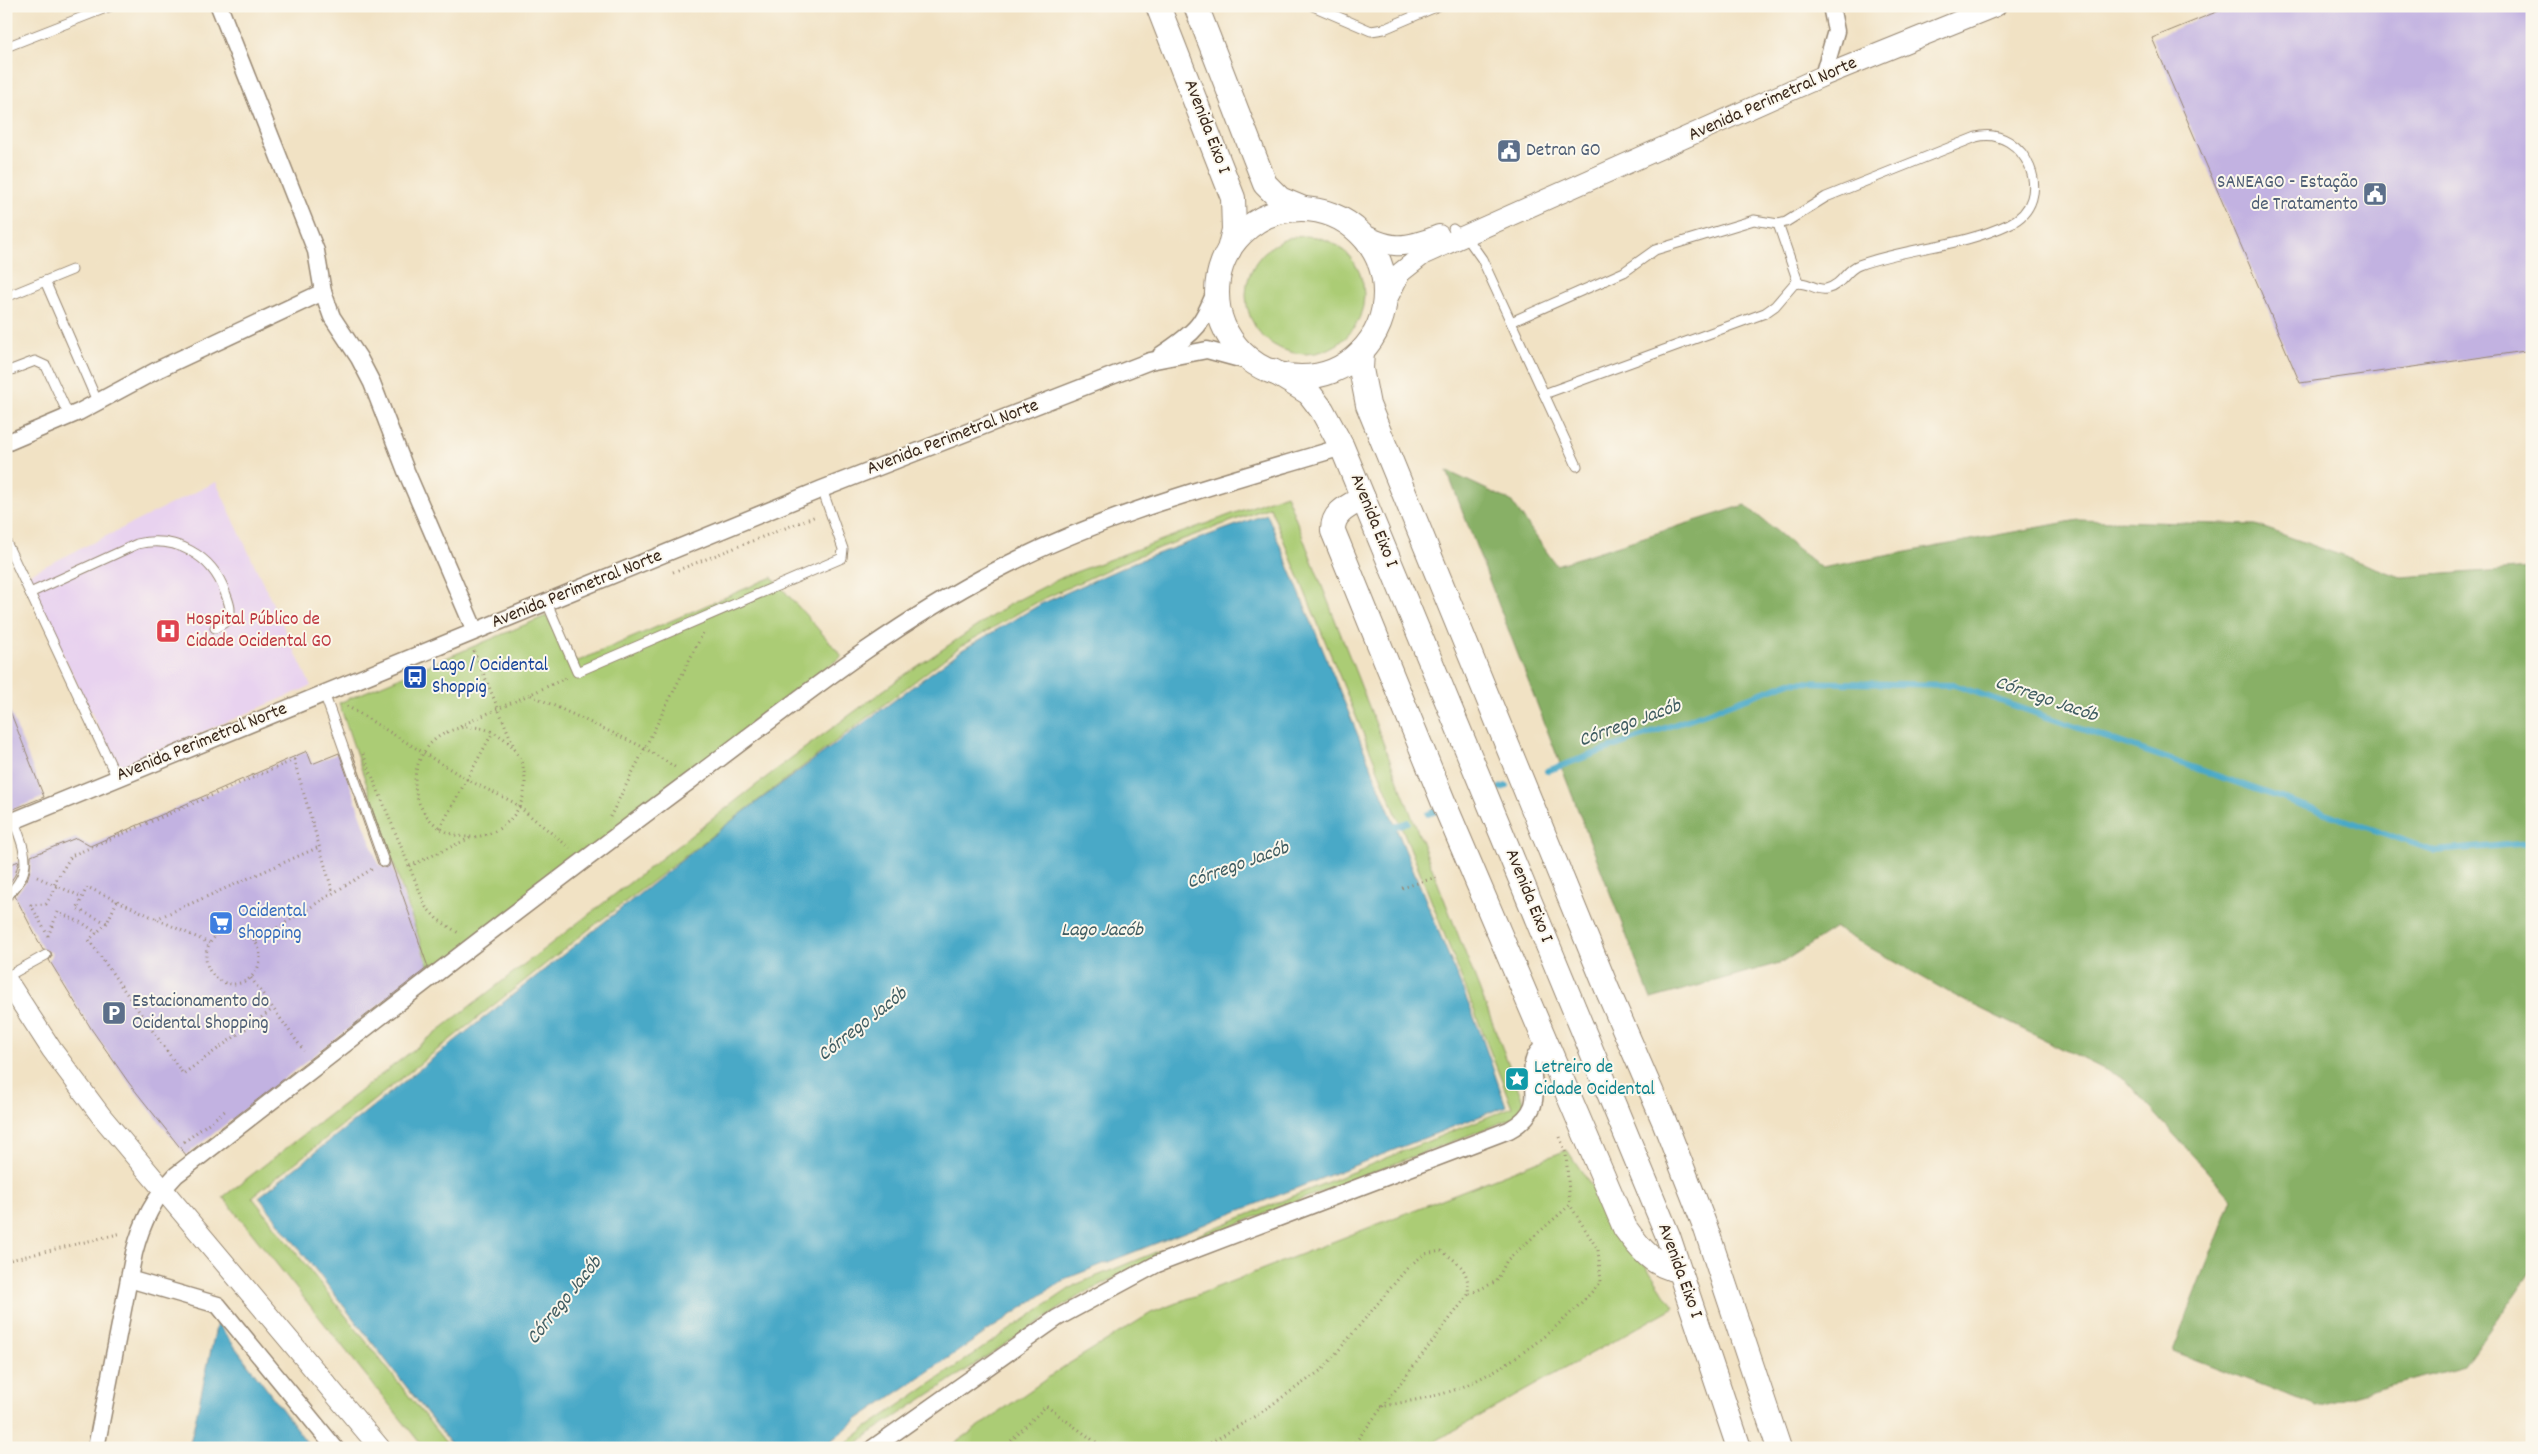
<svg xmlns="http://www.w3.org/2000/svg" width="2538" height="1454" font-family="Dekko,sans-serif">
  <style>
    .built { fill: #e8d2ef }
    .green { fill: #abcc74; stroke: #737b49 }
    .forest { fill: #88b066; stroke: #626d42 }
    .water { fill: #48a9c7; stroke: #426a72 }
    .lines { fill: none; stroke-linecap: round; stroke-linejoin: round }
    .stream { stroke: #48a9c7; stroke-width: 6 }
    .building { fill: #c2b2e1 }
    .service-casing { stroke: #968671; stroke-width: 11 }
    .minor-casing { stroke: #968671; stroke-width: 19 }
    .tertiary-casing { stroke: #968671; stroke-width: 22 }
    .secondary-casing { stroke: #968671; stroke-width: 26 }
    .path { stroke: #968671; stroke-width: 3; stroke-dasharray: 1 4; stroke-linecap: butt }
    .service { stroke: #fff; stroke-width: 9 }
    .minor { stroke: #fff; stroke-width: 16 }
    .tertiary { stroke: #fff; stroke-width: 20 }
    .secondary { stroke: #fff; stroke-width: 24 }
    .labels { text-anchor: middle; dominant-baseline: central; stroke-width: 4; stroke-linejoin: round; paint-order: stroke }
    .street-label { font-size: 19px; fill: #3b2a1e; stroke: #fbf7ec }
    .service-label { font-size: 19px; fill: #4e5e75; stroke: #fbf7ec; text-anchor: start }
    .health-label { font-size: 19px; fill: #be3a42; stroke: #fbf7ec; text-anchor: start }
    .transit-label { font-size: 19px; fill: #164399; stroke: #fbf7ec; text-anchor: start }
    .shop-label { font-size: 19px; fill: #366cbe; stroke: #fbf7ec; text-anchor: start }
    .culture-label { font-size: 19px; fill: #0d838f; stroke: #fbf7ec; text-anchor: start }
    .water-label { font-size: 20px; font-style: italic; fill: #405d62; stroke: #fbf7ec }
  </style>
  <rect width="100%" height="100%" fill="#fbf7ec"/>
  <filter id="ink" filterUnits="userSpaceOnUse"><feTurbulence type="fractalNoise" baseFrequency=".02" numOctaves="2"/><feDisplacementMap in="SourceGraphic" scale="10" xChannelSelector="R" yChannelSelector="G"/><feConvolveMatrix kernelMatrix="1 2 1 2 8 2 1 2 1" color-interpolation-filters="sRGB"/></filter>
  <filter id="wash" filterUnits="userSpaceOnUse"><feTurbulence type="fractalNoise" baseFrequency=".0096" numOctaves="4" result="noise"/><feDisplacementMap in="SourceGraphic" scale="20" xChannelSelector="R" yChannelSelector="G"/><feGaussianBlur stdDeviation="1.12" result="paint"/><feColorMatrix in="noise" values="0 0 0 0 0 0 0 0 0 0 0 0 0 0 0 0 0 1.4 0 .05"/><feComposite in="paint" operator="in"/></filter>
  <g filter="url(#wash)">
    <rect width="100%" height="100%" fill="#f1e2c4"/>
    <path class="built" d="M216,482L311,686L118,768L25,576Z"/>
    <g class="green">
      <circle cx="1305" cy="295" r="59"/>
      <path d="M1286,494L1523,1101L1519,1116L1167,1251L1079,1296L869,1434L852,1448H841L866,1428L1075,1285L1512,1107L1418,867L1270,507L1135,557L1041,600L961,646L592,927L252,1197L450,1448H424L223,1197L790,759L903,676L1010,604L1065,576Z"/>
      <path d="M772,577L842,656L431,974L339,703L546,616L576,662Z"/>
      <path d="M1567,1150L1674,1307L1423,1448H948L1062,1368L1151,1313Z"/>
    </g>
    <path class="forest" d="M1447,471L1511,501L1556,565L1745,505L1821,568L2078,520L2256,525L2401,577L2532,568V1270L2464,1366L2316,1406L2173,1351L2232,1199L2124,1079L1961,999L1835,928L1783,962L1651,999Z"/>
    <g class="water">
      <path d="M1267,514L1480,1032L1506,1106L1065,1279L858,1419L822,1448H454L259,1197L726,825L962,650L1041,604L1135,562Z"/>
      <path d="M217,1323L311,1448H189Z"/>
    </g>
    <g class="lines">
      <g class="stream">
        <path d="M1547,771L1791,682L1954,685L2435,851L2532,843"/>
        <path d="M1500,788L1507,786"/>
        <path d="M1428,814L1437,811"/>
        <path d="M1388,829L1408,822"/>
      </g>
    </g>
    <g id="blocks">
      <g class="building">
        <path d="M2231,6H2532V350L2300,383L2152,38Z"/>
        <path d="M6,701L44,797L6,812Z"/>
        <path d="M351,749L428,967L186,1155L129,1083L92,1030L49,960L52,956L51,952L43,950L15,896L27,880L30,870L31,856L76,838L90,846L307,751L312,764L339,753L378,864L386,868L389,866L390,860Z"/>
        <path d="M19,861L15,875L9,884L6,878V866Z"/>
      </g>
    </g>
  </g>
  <g filter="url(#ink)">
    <use href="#blocks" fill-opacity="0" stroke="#968671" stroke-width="1"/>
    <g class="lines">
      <defs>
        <g id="service">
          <path d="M1313,6L1371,31L1384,29L1438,6"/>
          <path d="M6,47L111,6"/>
          <path d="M1778,224L1798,282"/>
          <path d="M1453,229L1470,242L1482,259L1577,466"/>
          <path d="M45,281L97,401"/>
          <path d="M6,297L72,270"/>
          <path d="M1511,322L1624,272L1655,250L1754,220L1778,224L1786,222L1826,197L1976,137C2025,124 2059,201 2009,224C1961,247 1908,247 1859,265C1845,270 1844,284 1826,289C1815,291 1806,280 1794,284L1775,306L1765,313L1544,394"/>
          <path d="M6,372L35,361L46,366L69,416"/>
          <path d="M6,542L117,778"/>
          <path d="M30,593L137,544C175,535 212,555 225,592C229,603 233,611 227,621L215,628"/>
          <path d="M547,603L577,672L842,558L843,549L822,489"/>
          <path d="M324,693L384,862"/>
          <path d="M6,897C35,870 25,852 14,821"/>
          <path d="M6,977L46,955"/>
        </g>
        <g id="minor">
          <path d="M219,6L316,251L323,292L332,317L359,358L372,383L406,471L475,631"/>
          <path d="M1823,76L1836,31L1831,6"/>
          <path d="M1161,355C1197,331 1203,325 1218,284"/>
          <path d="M6,443L79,412L159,369L323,292"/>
          <path d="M6,824L822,489L1150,361L1207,350L1255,363"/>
          <path d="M129,1279L218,1305L335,1448"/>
          <path d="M96,1448L134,1253C142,1222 154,1198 176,1175C347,1043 517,909 691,780C789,707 886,628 995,571C1104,513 1224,483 1342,447"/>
          <path d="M873,1448L1057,1318L1157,1264L1509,1130C1562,1100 1510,1069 1547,1044"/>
        </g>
        <g id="tertiary">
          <path d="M1356,230C1389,250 1404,249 1439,235"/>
          <path d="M1385,303L1400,273L1424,254L1823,76L1996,6"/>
          <path d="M6,979L52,1050L102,1117L380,1448"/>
        </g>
        <g id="secondary">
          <path d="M1158,6L1233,198L1234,230L1229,250"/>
          <path d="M1196,6L1265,184L1280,199L1304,209"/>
          <circle cx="1301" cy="293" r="84"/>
          <path d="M1362,351L1361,369L1368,405L1607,989L1664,1121L1705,1226L1779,1448"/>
          <path d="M1273,371L1309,393L1322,410L1342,447L1668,1236L1739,1448"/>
          <path d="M1363,498C1349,506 1332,512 1333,531L1443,801L1625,1228C1640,1249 1654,1266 1679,1270"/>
        </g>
      </defs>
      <use href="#service" class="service-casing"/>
      <use href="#minor" class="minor-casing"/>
      <use href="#tertiary" class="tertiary-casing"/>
      <use href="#secondary" class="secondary-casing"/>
      <g class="path">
        <path d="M673,572L816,516"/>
        <path d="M474,651L515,749"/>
        <path d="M531,695L643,747L678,769"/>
        <path d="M347,706L468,780L513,802L570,848"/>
        <path d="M460,726L566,678"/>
        <circle cx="470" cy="782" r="55"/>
        <path d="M363,754L426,907L437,919L460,934"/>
        <path d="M610,817L703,633"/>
        <path d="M440,828L493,732"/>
        <path d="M410,866L470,838"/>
        <path d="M37,877L82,897"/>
        <path d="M54,884L71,856L294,760L333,893"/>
        <path d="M1402,888L1440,876"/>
        <path d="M117,901L107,923L77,909L87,887L209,943"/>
        <path d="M156,919L319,847"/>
        <path d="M107,923L89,940L183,1074L273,1009"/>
        <circle cx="233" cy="957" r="27"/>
        <path d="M48,936L31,905L46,904L57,886"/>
        <path d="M48,936L58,912L84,924L97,933"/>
        <path d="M256,941L372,869"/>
        <path d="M251,978L304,1051"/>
        <path d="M1560,1137L1566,1154L1570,1205"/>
        <path d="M184,1142L226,1110"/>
        <path d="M6,1261L122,1233"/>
        <path d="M1381,1407C1406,1401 1439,1397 1462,1387C1517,1363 1562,1325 1601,1282L1598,1250L1570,1205L1507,1260L1497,1281L1468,1295"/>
        <path d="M1004,1448L1046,1406L1104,1448"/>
        <path d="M1202,1448L1257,1415L1323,1369L1409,1266L1425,1254L1441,1251C1460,1263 1470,1271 1468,1295L1351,1448"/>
      </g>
      <use href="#service" class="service"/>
      <use href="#minor" class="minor"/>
      <use href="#tertiary" class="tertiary"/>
      <use href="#secondary" class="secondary"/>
    </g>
  </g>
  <defs>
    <symbol id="civic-square" viewBox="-11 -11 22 22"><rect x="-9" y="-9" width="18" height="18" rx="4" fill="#5c6f8a" stroke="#fbf7ec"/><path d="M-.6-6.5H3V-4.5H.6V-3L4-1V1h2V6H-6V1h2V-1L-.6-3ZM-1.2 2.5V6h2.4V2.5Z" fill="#fff"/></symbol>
    <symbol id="hospital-square" viewBox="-11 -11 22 22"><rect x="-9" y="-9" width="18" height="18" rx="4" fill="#e0444e" stroke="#fbf7ec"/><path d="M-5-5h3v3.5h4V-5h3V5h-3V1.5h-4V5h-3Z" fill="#fff"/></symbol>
    <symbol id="bus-square" viewBox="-11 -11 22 22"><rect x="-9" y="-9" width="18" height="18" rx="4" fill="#1a4fb4" stroke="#fbf7ec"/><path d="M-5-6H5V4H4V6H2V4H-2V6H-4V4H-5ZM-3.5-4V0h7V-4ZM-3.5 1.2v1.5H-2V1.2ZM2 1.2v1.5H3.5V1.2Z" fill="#fff"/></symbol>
    <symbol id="supermarket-square" viewBox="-11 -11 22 22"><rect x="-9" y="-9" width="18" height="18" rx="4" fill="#3f7fe0" stroke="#fbf7ec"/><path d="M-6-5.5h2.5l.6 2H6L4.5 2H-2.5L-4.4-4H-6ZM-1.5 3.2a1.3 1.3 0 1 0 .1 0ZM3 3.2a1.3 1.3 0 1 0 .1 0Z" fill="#fff"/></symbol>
    <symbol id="parking-square" viewBox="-11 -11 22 22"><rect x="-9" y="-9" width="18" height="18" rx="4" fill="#5c6f8a" stroke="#fbf7ec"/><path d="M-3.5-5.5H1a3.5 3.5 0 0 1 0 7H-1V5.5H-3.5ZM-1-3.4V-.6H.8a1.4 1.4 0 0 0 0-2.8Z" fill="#fff"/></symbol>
    <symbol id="sight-square" viewBox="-11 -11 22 22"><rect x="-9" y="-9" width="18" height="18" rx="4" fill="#0f9aa8" stroke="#fbf7ec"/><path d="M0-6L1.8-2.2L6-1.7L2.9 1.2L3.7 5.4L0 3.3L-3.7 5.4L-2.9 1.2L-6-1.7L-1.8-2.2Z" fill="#fff"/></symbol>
  </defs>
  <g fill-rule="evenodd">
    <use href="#civic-square" x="1495" y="137" width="28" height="28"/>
    <use href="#civic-square" x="2361" y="180" width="28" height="28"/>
    <use href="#hospital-square" x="154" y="617" width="28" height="28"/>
    <use href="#bus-square" x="401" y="663" width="28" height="28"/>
    <use href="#supermarket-square" x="207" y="909" width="28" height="28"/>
    <use href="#parking-square" x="100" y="999" width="28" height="28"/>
    <use href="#sight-square" x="1503" y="1065" width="28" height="28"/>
  </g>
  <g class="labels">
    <g class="street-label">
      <text transform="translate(1773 100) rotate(-24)">Avenida Perimetral Norte</text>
      <text transform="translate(1206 127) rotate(69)">Avenida Eixo I</text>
      <text transform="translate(953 438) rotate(-21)">Avenida Perimetral Norte</text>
      <text transform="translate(1373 521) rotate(68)">Avenida Eixo I</text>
      <text transform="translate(577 590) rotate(-22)">Avenida Perimetral Norte</text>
      <text transform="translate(202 743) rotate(-22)">Avenida Perimetral Norte</text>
      <text transform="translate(1528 896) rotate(68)">Avenida Eixo I</text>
      <text transform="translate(1679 1271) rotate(70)">Avenida Eixo I</text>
    </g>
    <g class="service-label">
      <text x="1526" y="151">Detran GO</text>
      <text x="2358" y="183" text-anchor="end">SANEAGO - Estação<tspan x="2358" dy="22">de Tratamento</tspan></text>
      <text x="132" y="1002">Estacionamento do<tspan x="132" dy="22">Ocidental Shopping</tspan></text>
    </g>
    <g class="health-label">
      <text x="186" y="620">Hospital Público de<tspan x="186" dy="22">Cidade Ocidental GO</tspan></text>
    </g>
    <g class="transit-label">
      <text x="432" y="666">Lago / Ocidental<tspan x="432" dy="22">Shoppig</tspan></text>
    </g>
    <g class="shop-label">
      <text x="238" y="912">Ocidental<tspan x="238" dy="22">Shopping</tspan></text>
    </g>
    <g class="culture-label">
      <text x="1534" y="1068">Letreiro de<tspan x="1534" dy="22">Cidade Ocidental</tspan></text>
    </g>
    <g class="water-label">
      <text transform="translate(2046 700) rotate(19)">Córrego Jacób</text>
      <text transform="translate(1630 724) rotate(-20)">Córrego Jacób</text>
      <text transform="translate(1238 866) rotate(-20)">Córrego Jacób</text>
      <text x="1102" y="931">Lago Jacób</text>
      <text transform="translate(863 1025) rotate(-38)">Córrego Jacób</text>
      <text transform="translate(565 1301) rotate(-51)">Córrego Jacób</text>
    </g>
  </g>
  <rect width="2538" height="1454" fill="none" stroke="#fbf7ec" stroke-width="25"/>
</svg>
